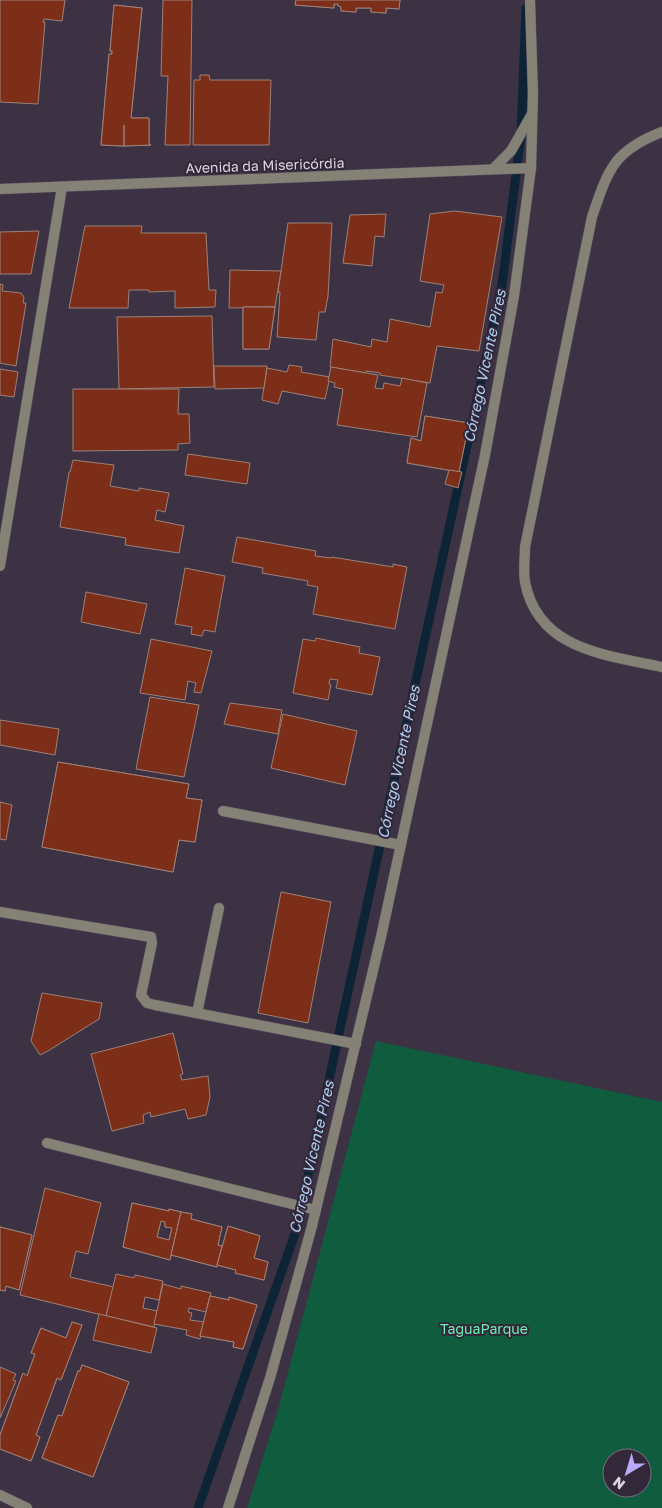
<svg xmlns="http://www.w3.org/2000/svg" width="662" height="1508" font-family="'Golos Text',sans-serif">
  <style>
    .green { fill: #0f5c3e; fill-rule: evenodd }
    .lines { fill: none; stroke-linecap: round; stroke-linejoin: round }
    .stream { stroke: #0c2436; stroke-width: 9 }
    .building { fill: #7d2e19; stroke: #9c8179; fill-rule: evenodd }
    .service-casing { stroke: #5a5060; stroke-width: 11 }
    .minor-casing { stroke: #5a5060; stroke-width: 11 }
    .tertiary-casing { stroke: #5a5060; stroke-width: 11 }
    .service { stroke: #848176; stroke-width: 10 }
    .minor { stroke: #848176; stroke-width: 10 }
    .tertiary { stroke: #848176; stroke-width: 10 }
    .labels { text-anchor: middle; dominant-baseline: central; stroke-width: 4; stroke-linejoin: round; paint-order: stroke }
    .street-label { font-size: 14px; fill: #ddd6e2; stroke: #32283a }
    .park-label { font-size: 14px; fill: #6ef0b4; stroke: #32283a }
    .water-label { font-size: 15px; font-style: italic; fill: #add0f0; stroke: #32283a }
  </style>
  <rect width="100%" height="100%" fill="#3d3244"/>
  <path class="green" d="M376,1041L662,1102V1508H247L278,1410ZM612,1458H642V1488H612Z"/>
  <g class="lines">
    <path class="stream" d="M198,1508L296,1231L502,285L521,135L526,8"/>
  </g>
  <g class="building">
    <path d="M0,0H65L62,21L44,19L43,22H45L38,104L0,102Z"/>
    <path d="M163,0H192L190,145H165L168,76H161Z"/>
    <path d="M296,0H400L399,9L386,8V13L371,12V8H356V12L341,11V7L338,6V4H334V8L295,5Z"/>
    <path d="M296,0H400L399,9L386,8V13L371,12V8H356V12L341,11V7L338,6V4H334V8L295,5Z"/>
    <path d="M114,5L142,8L131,118H149V144L151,145L124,146V125V146L101,145L109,54H112V51H110Z"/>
    <path d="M114,5L142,8L131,118H149V144L151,145L124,146V125V146L101,145L109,54H112V51H110Z"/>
    <path d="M200,75H209L210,80H271L269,145H193L194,80H200Z"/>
    <path d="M455,211L502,217L479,351L437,346L430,383L380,375V373L366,371V373L330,367L333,339L371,347L372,339L387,342L390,319L430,327L436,292L442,293L444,285L420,281L430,214Z"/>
    <path d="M386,214L384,237L375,236L372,266L343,263L350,215Z"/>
    <path d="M288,223H332L328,296L325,312H319L316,340L277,337L280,292H278Z"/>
    <path d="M85,226H142L141,233H206L209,290H216L215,307L175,308V291L149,292V290H129L128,308H69Z"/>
    <path d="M39,231L31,274H0V232Z"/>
    <path d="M230,270L281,271L275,307L229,308Z"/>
    <path d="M0,284L3,285L2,291L21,293L24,297L23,303H26L16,366L0,363Z"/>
    <path d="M243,307H275L269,349H243Z"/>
    <path d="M243,307H275L269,349H243Z"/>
    <path d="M212,316L214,387L119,389L117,317Z"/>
    <path d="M289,365L302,367L301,372L330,377L325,399L282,391L278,404L262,400L267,368L287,372Z"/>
    <path d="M214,366H267L264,388L215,389Z"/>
    <path d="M331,367L378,375L375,388L383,389L384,383L400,386L402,378L427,383L417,437L337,425L343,389L334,387L335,383L328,381Z"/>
    <path d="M0,369L18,372L14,397L0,395Z"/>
    <path d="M73,389H179L178,414H189L190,443L178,444V450L73,451Z"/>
    <path d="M425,416L469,423L459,472L407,463L411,438L421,441Z"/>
    <path d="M425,416L469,423L459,472L407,463L411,438L421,441Z"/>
    <path d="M188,454L250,463L247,484L185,475Z"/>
    <path d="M73,460L114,465L110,486L139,491V488L169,493L165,512L157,510L155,520L184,526L179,553L125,545L126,538L60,527L69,472H70Z"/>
    <path d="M449,470L462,472L458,488L445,484Z"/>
    <path d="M237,537L316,551L315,556L331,558L332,557L393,567V564L407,567L395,629L313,614L318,587L307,585L308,581L262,573L263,568L232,562Z"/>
    <path d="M185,568L225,576L215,632L204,630L202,636L191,634L192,627L175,624Z"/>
    <path d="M86,592L147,604L140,634L81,622Z"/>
    <path d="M316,638L360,647L359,653L380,657L372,695L336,688L338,680L330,679L329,684L331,685L328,700L293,693L303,639L315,641Z"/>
    <path d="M151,639L212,651L201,693L194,692L196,683L188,681L185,700L140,693Z"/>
    <path d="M150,697L199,705L184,777L136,769Z"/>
    <path d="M230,703L282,710L278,734L224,724Z"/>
    <path d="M283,714L357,731L345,785L271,768Z"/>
    <path d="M0,720L59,729L55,755L0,745Z"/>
    <path d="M58,762L189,784L186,798L202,800L195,842L179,840L173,872L42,847Z"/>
    <path d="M58,762L189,784L186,798L202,800L195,842L179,840L173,872L42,847Z"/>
    <path d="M0,802L12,805L6,840L0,839Z"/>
    <path d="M281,892L331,902L308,1023L258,1013Z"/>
    <path d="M42,993L102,1003L99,1019L48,1051L40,1055L31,1041Z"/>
    <path d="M173,1033L183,1074L180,1075L182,1080L208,1076L210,1097L206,1115L188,1119L185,1109L151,1117L150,1112L143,1115L144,1123L112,1131L91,1054Z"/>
    <path d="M45,1188L101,1203L88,1254L76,1251L70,1277L114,1287L106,1316L20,1295Z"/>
    <path d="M132,1203L169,1211V1209L181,1212L170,1260L123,1247ZM161,1221L165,1222V1227L172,1228L169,1240L157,1237Z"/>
    <path d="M132,1203L169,1211V1209L181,1212L170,1260L123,1247ZM161,1221L165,1222V1227L172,1228L169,1240L157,1237Z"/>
    <path d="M181,1212L192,1214L191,1219L222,1227L218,1245L222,1246L217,1267L171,1255Z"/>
    <path d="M181,1212L192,1214L191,1219L222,1227L218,1245L222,1246L217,1267L171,1255Z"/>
    <path d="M228,1226L260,1236L254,1258L268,1262L264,1280L235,1273L236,1270L217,1265Z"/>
    <path d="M228,1226L260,1236L254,1258L268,1262L264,1280L235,1273L236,1270L217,1265Z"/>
    <path d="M0,1227L32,1235L19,1290L6,1286L5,1291L0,1290Z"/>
    <path d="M0,1227L32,1235L19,1290L6,1286L5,1291L0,1290Z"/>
    <path d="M116,1274L134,1278L135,1275L163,1281L159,1300L145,1297L143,1308L157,1311L154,1327L106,1316Z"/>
    <path d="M163,1284L181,1289V1286L211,1293L206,1312L189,1308L188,1312L192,1313L190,1320L204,1322L200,1339L186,1335L187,1330L154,1324Z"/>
    <path d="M210,1296L229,1300V1297L257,1305L243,1349L233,1347L234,1342L200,1336Z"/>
    <path d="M210,1296L229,1300V1297L257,1305L243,1349L233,1347L234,1342L200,1336Z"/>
    <path d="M99,1314L157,1328L151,1353L93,1340Z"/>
    <path d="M72,1322L82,1325L61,1380L57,1378L36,1435L40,1437L31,1461L0,1449V1435L23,1373L27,1376L35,1354L31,1353L41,1328L66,1338Z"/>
    <path d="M72,1322L82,1325L61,1380L57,1378L36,1435L40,1437L31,1461L0,1449V1435L23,1373L27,1376L35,1354L31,1353L41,1328L66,1338Z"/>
    <path d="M82,1365L129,1382L93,1477L42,1458L58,1415L62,1416L78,1371H80Z"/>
    <path d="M82,1365L129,1382L93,1477L42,1458L58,1415L62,1416L78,1371H80Z"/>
    <path d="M0,1367L16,1374L13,1380L16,1381L0,1418Z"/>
  </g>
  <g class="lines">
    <defs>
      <g id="service">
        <path d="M662,132C613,151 608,170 592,217L525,547C525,558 523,571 525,582C538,650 606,655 662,667"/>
        <path d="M223,811L401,845"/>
        <path d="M0,912L151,937L152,943L141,995L147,1003L155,1005L356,1044"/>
        <path d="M197,1013L219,908"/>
        <path d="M47,1143L316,1210"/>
      </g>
      <g id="minor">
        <path d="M0,566L62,187"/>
        <path d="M0,1495L27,1508"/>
      </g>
      <g id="tertiary">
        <path d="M493,169L511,151L532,114"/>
        <path d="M0,189L531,168"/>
        <path d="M228,1508L270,1378L312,1226L381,937L485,455L514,296L531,168L533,94L530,0"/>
      </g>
    </defs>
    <use href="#service" class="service-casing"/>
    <use href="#minor" class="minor-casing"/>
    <use href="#tertiary" class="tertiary-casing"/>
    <use href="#service" class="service"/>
    <use href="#minor" class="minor"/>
    <use href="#tertiary" class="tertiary"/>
  </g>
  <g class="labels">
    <g class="street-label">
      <text transform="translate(265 165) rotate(-2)">Avenida da Misericórdia</text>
    </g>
    <g class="park-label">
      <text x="484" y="1328">TaguaParque</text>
    </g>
    <g class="water-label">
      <text transform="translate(484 366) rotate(-78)">Córrego Vicente Pires</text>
      <text transform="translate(398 762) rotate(-78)">Córrego Vicente Pires</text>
      <text transform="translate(311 1157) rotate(-77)">Córrego Vicente Pires</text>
    </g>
  </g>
  <g transform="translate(627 1473) rotate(218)"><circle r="24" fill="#32283a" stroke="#766e7d"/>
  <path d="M0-4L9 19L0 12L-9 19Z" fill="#b9abf7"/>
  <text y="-8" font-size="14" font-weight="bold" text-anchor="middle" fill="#ddd6e2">N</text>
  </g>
</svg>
